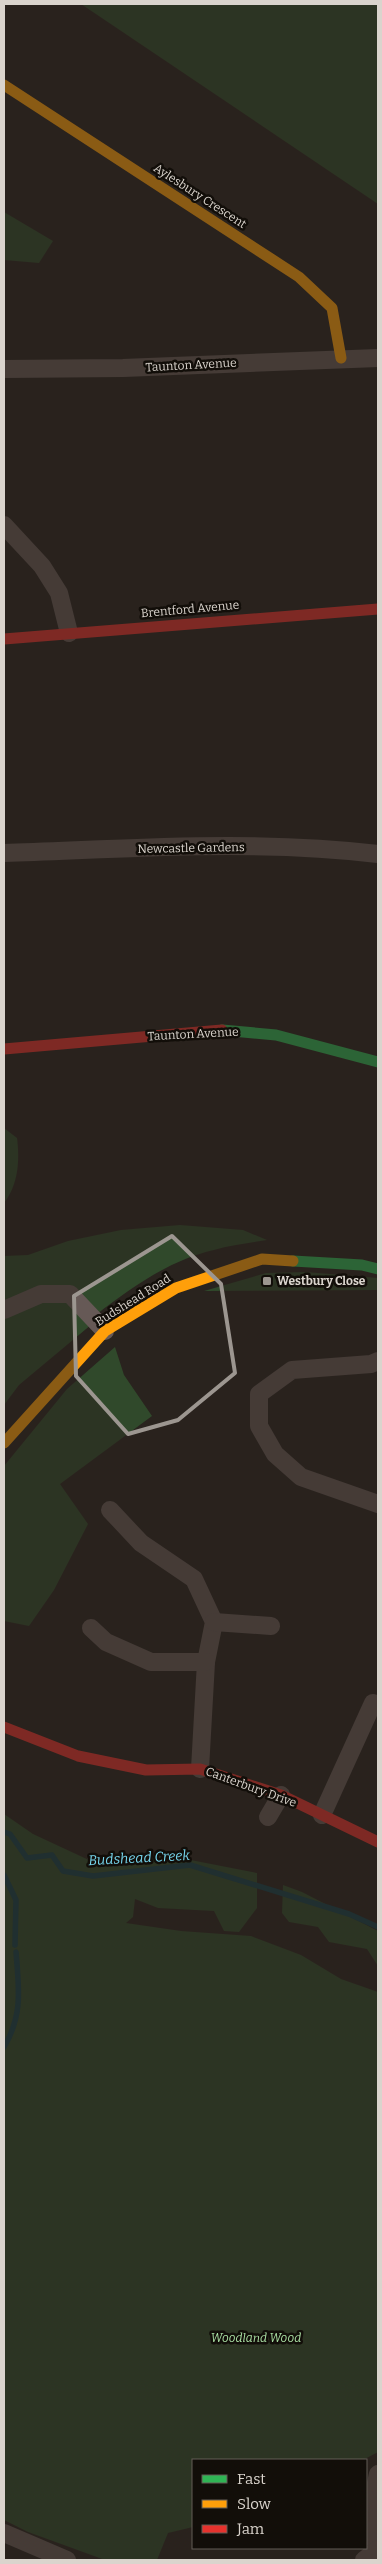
<svg xmlns="http://www.w3.org/2000/svg" width="382" height="2564" font-family="Bitter,serif">
  <style>
    .green { fill: #30492b }
    .lines { fill: none; stroke-linecap: round; stroke-linejoin: round }
    .stream { stroke: #143e48; stroke-width: 5.5 }
    .street { stroke: #665956; stroke-width: 18 }
    .fast { stroke: #30b455; stroke-width: 11 }
    .slow { stroke: #ff9f0a; stroke-width: 11 }
    .jam { stroke: #e5322d; stroke-width: 11 }
    .marked { fill: none; stroke: #9c9690; stroke-width: 4; stroke-linejoin: round }
    .poi-dot { fill: #9c9690; stroke: #120e09; stroke-width: 2 }
    .labels { text-anchor: middle; dominant-baseline: central; stroke-width: 5; stroke-linejoin: round; paint-order: stroke }
    .street-label { font-size: 12px; fill: #dad4cd; stroke: #120e09 }
    .poi-label { font-size: 12px; font-weight: bold; fill: #dad4cd; stroke: #120e09; text-anchor: start }
    .park-label { font-size: 12px; font-style: italic; fill: #aadfa4; stroke: #120e09 }
    .water-label { font-size: 14px; font-style: italic; fill: #76d5ed; stroke: #120e09 }
  </style>
  <rect width="100%" height="100%" fill="#29231e"/>
  <g class="green">
    <path d="M81,4H378V204Z"/>
    <path d="M4,212L53,241L39,263L4,260Z"/>
    <path d="M4,1128L17,1138C20,1161 18,1185 4,1203Z"/>
    <path d="M180,1225L243,1230L267,1240C249,1243 231,1245 214,1250C170,1260 132,1287 97,1314L72,1290L4,1305V1256L28,1255L68,1241L121,1230Z"/>
    <path d="M306,1272L378,1278V1290L204,1291L266,1273Z"/>
    <path d="M42,1299H68L92,1324L19,1385L4,1405V1314Z"/>
    <path d="M115,1347L124,1375L152,1416L60,1484L88,1524L54,1590L29,1626L4,1621V1466L67,1389Z"/>
    <path d="M4,1814L33,1834L91,1861L160,1854L257,1873V1908L239,1932L224,1931L214,1911L158,1908L135,1899L133,1917L126,1923L181,1931L251,1936L301,1955L341,1979L378,1992V2452L363,2460H193V2527L168,2533L157,2560H105L28,2532L4,2520Z"/>
    <path d="M283,1885L302,1892L378,1931V1966L367,1949L329,1942L318,1927L289,1922L282,1913Z"/>
  </g>
  <g class="lines">
    <g class="stream">
      <path d="M4,1832L10,1834L27,1858L52,1855L63,1871L93,1876L190,1865L349,1914L378,1927"/>
      <path d="M4,1875L16,1900L15,1945"/>
      <path d="M4,2047C23,2015 19,1989 16,1952"/>
    </g>
    <g class="street">
      <path d="M4,369L123,368L378,358"/>
      <path d="M4,525L42,566L59,593L69,633"/>
      <path d="M4,853C128,849 254,839 378,854"/>
      <path d="M4,1310L41,1294H70L105,1331"/>
      <path d="M378,1361L371,1364L292,1370L259,1394V1426L275,1454L301,1477L378,1504"/>
      <path d="M110,1510L141,1543L194,1579L214,1622L206,1662L200,1769"/>
      <path d="M214,1622L271,1626"/>
      <path d="M91,1628L106,1642L151,1662H206"/>
      <path d="M322,1815L373,1703"/>
      <path d="M268,1817L281,1795"/>
      <path d="M378,2474L368,2520L378,2549"/>
      <path d="M4,2533L67,2560"/>
      <path d="M364,2560L378,2549"/>
    </g>
    <g class="fast">
      <path d="M222,1030L276,1035L378,1062"/>
      <path d="M293,1261L362,1265L378,1269"/>
    </g>
    <g class="slow">
      <path d="M4,85L299,277L332,308L341,358"/>
      <path d="M4,1443L105,1331L176,1288L262,1259L293,1261"/>
    </g>
    <g class="jam">
      <path d="M4,639L378,609"/>
      <path d="M4,1049L222,1030"/>
      <path d="M4,1727L78,1756L146,1770L200,1769L281,1795L378,1842"/>
    </g>
  </g>
  <path d="M0 0H382V2564H0ZM172,1236L221,1284L235,1373L178,1420L128,1434L76,1376L74,1296Z" fill="#29231e" fill-opacity=".55" fill-rule="evenodd"/>
  <path class="marked" d="M172,1236L221,1284L235,1373L178,1420L128,1434L76,1376L74,1296Z"/>
  <rect class="poi-dot" x="262" y="1276" width="10" height="10" rx="2.5"/>
  <g class="labels">
    <g class="street-label">
      <text transform="translate(200 196) rotate(33)">Aylesbury Crescent</text>
      <text transform="translate(191 365) rotate(-3)">Taunton Avenue</text>
      <text transform="translate(190 609) rotate(-5)">Brentford Avenue</text>
      <text transform="translate(191 848) rotate(-1)">Newcastle Gardens</text>
      <text transform="translate(193 1034) rotate(-3)">Taunton Avenue</text>
      <text transform="translate(133 1300) rotate(-32)">Budshead Road</text>
      <text transform="translate(251 1787) rotate(20)">Canterbury Drive</text>
    </g>
    <g class="poi-label">
      <text x="277" y="1281">Westbury Close</text>
    </g>
    <g class="park-label">
      <text x="256" y="2338">Woodland Wood</text>
    </g>
    <g class="water-label">
      <text transform="translate(139 1858) rotate(-3)">Budshead Creek</text>
    </g>
  </g>
  <rect width="382" height="2564" fill="none" stroke="#dad4cd" stroke-width="10"/>
  <rect x="192" y="2459" width="175" height="90" fill="#120e09" stroke="#625d57"/>
  <rect x="202" y="2475" width="25" height="8" fill="#30b455" stroke="#625d57"/>
  <text x="237" y="2484" font-size="15" fill="#dad4cd">Fast</text>
  <rect x="202" y="2500" width="25" height="8" fill="#ff9f0a" stroke="#625d57"/>
  <text x="237" y="2509" font-size="15" fill="#dad4cd">Slow</text>
  <rect x="202" y="2525" width="25" height="8" fill="#e5322d" stroke="#625d57"/>
  <text x="237" y="2534" font-size="15" fill="#dad4cd">Jam</text>
</svg>
